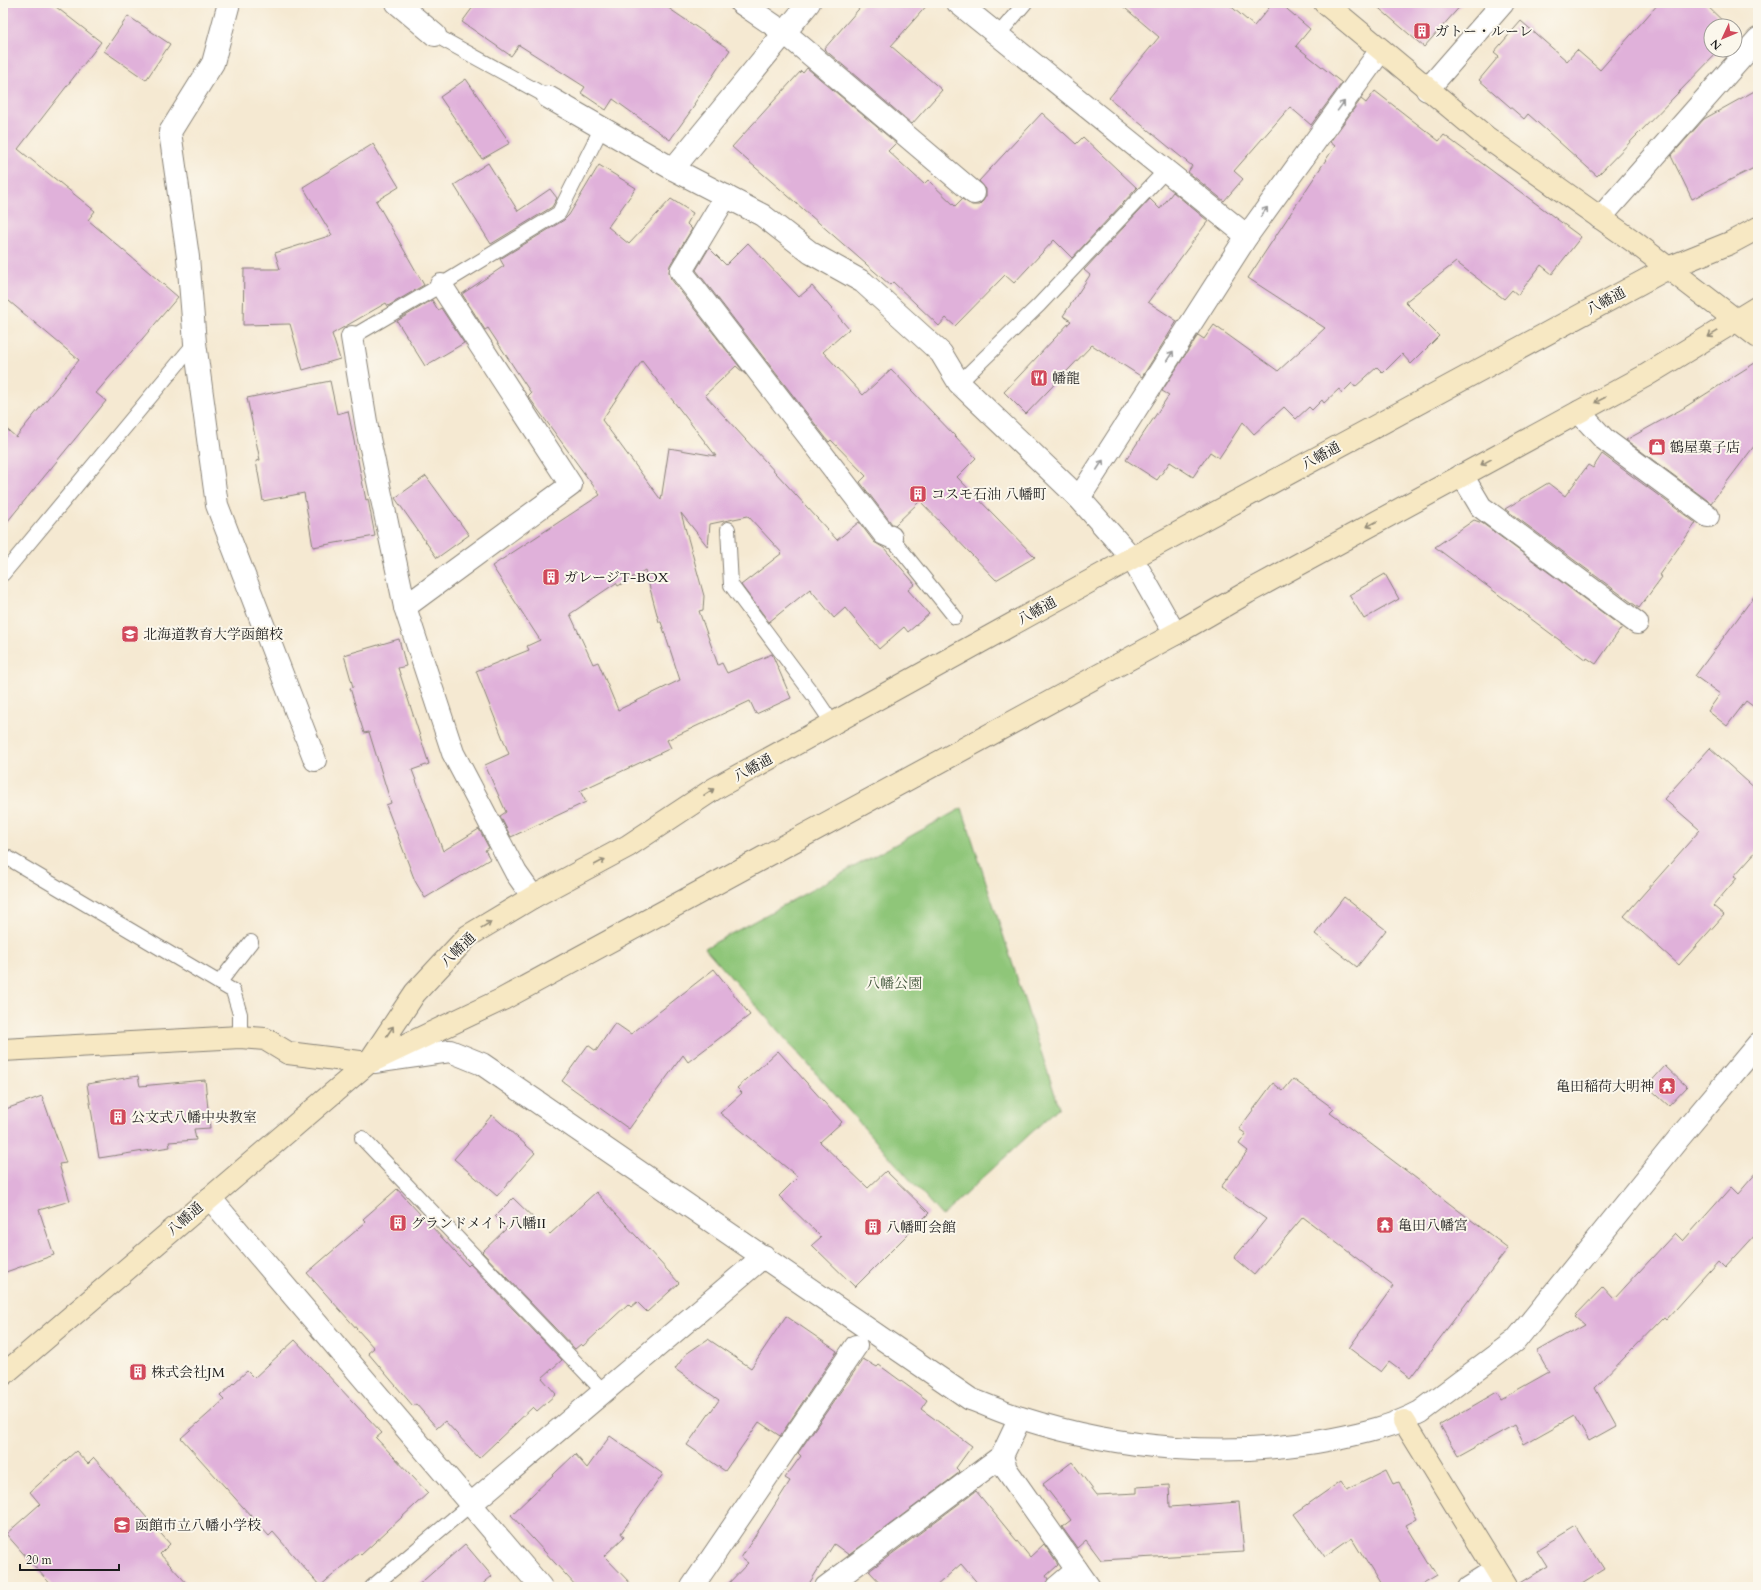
<svg xmlns="http://www.w3.org/2000/svg" width="1761" height="1590" font-family="Cardo,'Noto Serif JP',serif">
  <style>
    .green { fill: #8fc679; stroke: #56714a }
    .building { fill: #e0b1da; fill-rule: evenodd }
    .lines { fill: none; stroke-linecap: round; stroke-linejoin: round }
    .lane-casing { stroke: #888277; stroke-width: 16 }
    .street-casing { stroke: #888277; stroke-width: 24 }
    .secondary-casing { stroke: #888277; stroke-width: 24 }
    .lane { stroke: #fff; stroke-width: 14 }
    .street { stroke: #fff; stroke-width: 22 }
    .secondary { stroke: #f7e8c3; stroke-width: 22 }
    .oneway { stroke: #999 }
    .oneway2 { stroke: #948c78 }
    .labels { text-anchor: middle; dominant-baseline: central; stroke-width: 4; stroke-linejoin: round; paint-order: stroke }
    .poi-label { font-size: 14px; fill: #1c1c1c; stroke: #fbf7ec; text-anchor: start }
    .street-label { font-size: 14px; fill: #1c1c1c; stroke: #fbf7ec }
    .park-label { font-size: 14px; fill: #44583d; stroke: #fbf7ec }
  </style>
  <rect width="100%" height="100%" fill="#fbf7ec"/>
  <filter id="ink" filterUnits="userSpaceOnUse"><feTurbulence type="fractalNoise" baseFrequency=".025" numOctaves="2"/><feDisplacementMap in="SourceGraphic" scale="8" xChannelSelector="R" yChannelSelector="G"/><feConvolveMatrix kernelMatrix="1 2 1 2 8 2 1 2 1" color-interpolation-filters="sRGB"/></filter>
  <filter id="wash" filterUnits="userSpaceOnUse"><feTurbulence type="fractalNoise" baseFrequency=".012" numOctaves="4" result="noise"/><feDisplacementMap in="SourceGraphic" scale="16" xChannelSelector="R" yChannelSelector="G"/><feGaussianBlur stdDeviation="0.9" result="paint"/><feColorMatrix in="noise" values="0 0 0 0 0 0 0 0 0 0 0 0 0 0 0 0 0 1.4 0 .05"/><feComposite in="paint" operator="in"/></filter>
  <g filter="url(#wash)">
    <rect width="100%" height="100%" fill="#f5e9d2"/>
    <path class="green" d="M962,808L1059,1107L942,1216L705,948Z"/>
    <g id="blocks">
      <g class="building">
        <path d="M3,3H51L101,42L18,149L95,211L88,220L178,297L96,393L106,401L3,527V426L16,437L79,360L3,296Z"/>
        <path d="M476,3H661L730,50L694,104L695,105L670,140L613,99L606,110L581,93L585,87L519,45L511,56L462,22Z"/>
        <path d="M864,3H929L891,46L942,90L912,124L824,49Z"/>
        <path d="M1119,3H1227L1254,26L1273,3H1280L1310,29L1296,46L1342,83L1311,125L1290,107L1234,171L1243,179L1224,201L1188,172L1192,166L1109,98L1159,37Z"/>
        <path d="M1373,3H1463L1424,47Z"/>
        <path d="M1659,3H1704L1728,26H1711V50H1720L1597,176L1528,114L1524,119L1479,80L1499,56L1494,52L1521,21L1567,61L1577,50L1600,70Z"/>
        <path d="M128,16L170,44L146,80L104,51Z"/>
        <path d="M807,68L896,143L888,151L924,184L928,180L955,206L962,199L972,205H979L983,201L986,196V189L979,181L1042,113L1076,144L1083,137L1137,188L1072,258L1054,240L1014,283L1005,275L955,326L946,318L939,326L893,282L890,285L732,147L801,71L803,73Z"/>
        <path d="M466,79L510,143L482,159L440,97Z"/>
        <path d="M1758,89V166L1692,199L1671,156L1704,119Z"/>
        <path d="M1375,91L1439,141L1444,135L1581,237L1552,274L1541,265L1518,295L1512,290L1504,299L1456,262L1405,302L1439,336L1411,364L1402,354L1383,373L1377,367L1355,387L1352,383L1342,393L1339,389L1324,403L1322,400L1312,410L1309,407L1296,419L1284,407L1254,434L1243,422L1219,458L1210,452L1193,477L1170,462L1157,480L1126,460L1169,395L1162,391L1198,335L1204,339L1214,325L1278,371L1325,328L1248,278L1335,146L1330,142L1361,99L1366,103Z"/>
        <path d="M373,144L399,187L376,201L424,285L388,306L386,303L332,334L340,359L303,370L290,324L243,325L244,269H280L275,253L332,235L303,187Z"/>
        <path d="M488,163L518,211L550,189L557,198L552,207L491,244L454,185Z"/>
        <path d="M599,165L636,188L608,227L629,244L671,199L693,213L687,224L692,229L670,265L669,272L671,279L746,375L736,366L705,395L837,540L859,522L874,542L884,548L915,584L908,590L929,614L908,632L904,627L879,649L845,608L834,618L810,589L769,622L741,585L782,553L748,516L710,524L708,547L681,513L704,596L703,610L699,611L718,665L722,663L727,673L772,654L791,698L756,714L750,701L667,740L671,748L580,791L586,802L511,837L500,816L506,812L485,765L509,754L476,671L529,650L527,646L540,640L492,566L600,495L528,396L531,393L488,328L485,330L462,294L504,266L500,259L564,220L569,215ZM642,361L716,456L669,448L661,500L602,420ZM645,570L659,622H661L680,680L618,710L598,662L593,664L570,614L616,583L618,586Z"/>
        <path d="M1173,192L1208,221L1148,302L1177,321L1142,377L1092,345L1026,414L1004,392L1071,321L1063,316L1090,275L1084,270L1150,199L1160,209Z"/>
        <path d="M748,243L799,297L812,286L849,329L823,352L863,395L891,369L976,458L957,477L1035,557L996,580L920,501L895,525L892,524L860,482L866,476L831,440L829,442L696,270L709,248L726,265Z"/>
        <path d="M432,300L438,310L441,308L464,343L425,366L397,321Z"/>
        <path d="M1758,361V441L1711,503L1626,440L1682,409Z"/>
        <path d="M330,381L337,414L348,411L366,500L368,499L375,536L313,547L304,493L263,501L256,461L260,460L247,398Z"/>
        <path d="M1602,454L1696,523L1659,575L1662,577L1639,608L1505,509L1548,483L1565,496L1588,465L1593,468Z"/>
        <path d="M426,476L469,535L437,558L395,498Z"/>
        <path d="M1474,520L1482,523L1622,627L1596,664L1587,658L1586,660L1435,547Z"/>
        <path d="M1385,574L1399,599L1364,619L1349,595Z"/>
        <path d="M1758,591V710L1746,701L1727,726L1708,711L1720,694L1695,676Z"/>
        <path d="M399,639L406,666L398,668L429,764L412,770L443,851L479,829L489,848L485,850L490,859L425,898L415,881L386,805L391,803L369,732L364,733L350,688L353,687L344,655Z"/>
        <path d="M1710,748L1758,791V849L1734,876L1737,878L1713,906L1724,915L1679,965L1624,916L1700,830L1664,799Z"/>
        <path d="M1344,897L1386,930L1357,967L1315,934Z"/>
        <path d="M714,969L750,1015L688,1062L683,1055L629,1129L562,1081L588,1045L596,1051L615,1023L631,1034Z"/>
        <path d="M778,1051L842,1122L820,1142L868,1188L886,1171L929,1213L855,1287L812,1245L821,1237L779,1196L798,1177L720,1113L742,1093L737,1088Z"/>
        <path d="M1665,1066L1687,1087L1669,1106L1647,1086Z"/>
        <path d="M138,1076L140,1086L205,1080L210,1128L194,1129L196,1140L169,1142L170,1147L99,1158L87,1084Z"/>
        <path d="M1293,1079L1334,1109L1330,1113L1508,1248L1410,1378L1389,1362L1381,1372L1349,1348L1393,1286L1303,1217L1254,1275L1234,1258L1266,1219L1221,1187L1248,1151L1239,1144L1246,1134L1239,1129L1273,1083L1283,1091Z"/>
        <path d="M42,1096L66,1163L59,1164L70,1201L39,1210L54,1255L3,1273V1110Z"/>
        <path d="M492,1115L535,1153L497,1196L454,1159Z"/>
        <path d="M1758,1171V1232L1725,1268L1718,1261L1666,1319L1664,1317L1595,1388L1616,1426L1589,1441L1574,1416L1524,1444L1514,1425L1458,1456L1440,1425L1497,1392L1501,1399L1549,1372L1537,1351L1584,1324L1575,1316L1603,1287L1614,1299L1675,1233L1683,1241L1731,1187L1738,1194Z"/>
        <path d="M397,1189L468,1266L470,1264L562,1360L542,1378L556,1394L537,1411L533,1407L479,1458L445,1421L437,1428L416,1404L413,1406L368,1353L374,1348L307,1273L366,1222L363,1219Z"/>
        <path d="M596,1192L679,1283L647,1312L637,1302L631,1307L628,1304L583,1346L581,1344L575,1349L482,1252L507,1228L495,1216L513,1198L550,1234Z"/>
        <path d="M786,1316L837,1351L780,1436L759,1422L725,1471L687,1445L719,1400L675,1369L686,1354L708,1339L751,1368Z"/>
        <path d="M295,1340L382,1433L376,1438L428,1493L361,1555L359,1553L320,1586L273,1532L269,1536L181,1438L224,1400L220,1396L247,1371L254,1378Z"/>
        <path d="M863,1359L877,1367L879,1365L927,1400L921,1409L972,1446L956,1468L960,1472L849,1555L834,1544L807,1587H725L748,1563L741,1558L790,1481L785,1478L801,1456L798,1453Z"/>
        <path d="M610,1436L663,1474L621,1533L624,1537L604,1556L634,1587H577L511,1515L575,1454L587,1468Z"/>
        <path d="M76,1451L88,1464L94,1458L170,1544L160,1554L190,1587H53L6,1534L40,1504L30,1492Z"/>
        <path d="M1072,1462L1097,1495L1137,1493V1487L1169,1485L1170,1507L1239,1502L1244,1552L1101,1560L1086,1540L1077,1548L1062,1527L1071,1520L1043,1484Z"/>
        <path d="M1387,1470L1394,1484L1399,1482L1417,1519L1406,1525L1438,1577L1421,1587H1382L1352,1538L1325,1557L1294,1514L1341,1481L1347,1490Z"/>
        <path d="M976,1491L1030,1557L1044,1544L1058,1565L1046,1576L1048,1579L1045,1587H981L961,1564L935,1587H884L869,1571Z"/>
        <path d="M1577,1526L1604,1569L1575,1587H1518V1584L1547,1566L1537,1550Z"/>
        <path d="M465,1544L492,1576L479,1587H416Z"/>
      </g>
    </g>
  </g>
  <g filter="url(#ink)">
    <use href="#blocks" fill-opacity="0" stroke="#888277" stroke-width="1"/>
    <g class="lines">
      <defs>
        <g id="lane">
          <path d="M435,35L548,97"/>
          <path d="M998,35L1025,3"/>
          <path d="M352,337L441,285L559,213L602,127"/>
          <path d="M959,383L1039,305L1166,170"/>
          <path d="M728,529L731,585L814,696L833,724"/>
          <path d="M891,537L955,617"/>
          <path d="M3,574L195,343"/>
          <path d="M3,855L233,991L240,1014V1037"/>
          <path d="M219,983L251,942"/>
          <path d="M362,1138L604,1392"/>
          <path d="M372,1587L471,1504"/>
        </g>
        <g id="street">
          <path d="M229,3L213,63L170,132L188,257L195,343L217,505L315,760"/>
          <path d="M397,3L435,35"/>
          <path d="M741,3L785,33L974,193"/>
          <path d="M958,3L1247,236"/>
          <path d="M1427,90L1503,3"/>
          <path d="M548,97L673,169L762,215L811,253L863,282L941,353L959,383L1079,498L1132,558L1175,634"/>
          <path d="M673,169L809,3"/>
          <path d="M726,196L681,271L884,534L891,537"/>
          <path d="M1600,218L1758,39"/>
          <path d="M352,337L368,434L405,607L453,753L516,873L533,897"/>
          <path d="M1579,412L1604,439L1708,516"/>
          <path d="M1462,475L1481,507L1637,623"/>
          <path d="M1079,498L1247,236L1381,50"/>
          <path d="M405,607L571,485L441,285"/>
          <path d="M374,1062L450,1051L482,1064L970,1399C987,1405 1004,1413 1021,1418C1121,1450 1230,1459 1333,1439C1363,1433 1394,1426 1420,1412L1516,1340L1679,1138L1758,1044"/>
          <path d="M210,1198L541,1587"/>
          <path d="M1020,1418L1002,1456L1006,1469L1089,1587"/>
          <path d="M471,1504L764,1256"/>
          <path d="M692,1587L856,1346"/>
          <path d="M826,1587L1002,1456"/>
          <path d="M1057,1587L1077,1570"/>
          <path d="M1468,1587L1495,1570"/>
        </g>
        <g id="secondary">
          <path d="M1325,3L1486,137L1633,241L1758,337"/>
          <path d="M3,1050L240,1037L265,1039L288,1053L368,1063"/>
          <path d="M369,1062L415,993L468,936L533,897L628,846L714,789L1132,558L1668,268L1730,243L1758,228"/>
          <path d="M3,1375L368,1063L503,999L1175,634L1248,592L1645,376L1758,307"/>
          <path d="M1404,1421L1506,1587"/>
        </g>
      </defs>
      <use href="#lane" class="lane-casing"/>
      <use href="#street" class="street-casing"/>
      <use href="#secondary" class="secondary-casing"/>
      <use href="#lane" class="lane"/>
      <use href="#street" class="street"/>
      <use href="#secondary" class="secondary"/>
    </g>
    <defs><path id="oneway-shaft" d="M-6 0H5M1.5-3L5.5 0L1.5 3" fill="none" stroke-width="1.6" stroke-linecap="round" stroke-linejoin="round"/></defs>
    <g class="oneway">
      <use href="#oneway-shaft" transform="translate(1341 106) rotate(-54)"/>
      <use href="#oneway-shaft" transform="translate(1264 212) rotate(-54)"/>
      <use href="#oneway-shaft" transform="translate(1170 356) rotate(-57)"/>
      <use href="#oneway-shaft" transform="translate(1100 465) rotate(-57)"/>
    </g>
    <g class="oneway2">
      <use href="#oneway-shaft" transform="translate(1713 334) rotate(149)"/>
      <use href="#oneway-shaft" transform="translate(1600 400) rotate(152)"/>
      <use href="#oneway-shaft" transform="translate(1486 462) rotate(151)"/>
      <use href="#oneway-shaft" transform="translate(1372 524) rotate(151)"/>
      <use href="#oneway-shaft" transform="translate(709 792) rotate(-33)"/>
      <use href="#oneway-shaft" transform="translate(600 862) rotate(-28)"/>
      <use href="#oneway-shaft" transform="translate(486 925) rotate(-31)"/>
      <use href="#oneway-shaft" transform="translate(390 1031) rotate(-56)"/>
    </g>
  </g>
  <defs>
    <symbol id="building-square" viewBox="-11 -11 22 22"><rect x="-9" y="-9" width="18" height="18" rx="4" fill="#d1495b" stroke="#fbf7ec"/><path d="M-4-6H4V6H1V3H-1V6H-4ZM-2.5-4.3h1.7v1.8h-1.7ZM.8-4.3h1.7v1.8H.8ZM-2.5-1h1.7V.8h-1.7ZM.8-1h1.7V.8H.8Z" fill="#fff"/></symbol>
    <symbol id="restaurant-square" viewBox="-11 -11 22 22"><rect x="-9" y="-9" width="18" height="18" rx="4" fill="#d1495b" stroke="#fbf7ec"/><path d="M-5-6h1v4h1v-4h1v4h1v-4h1v5L-1.5 .5V6h-2V.5L-5-1ZM5-6V6H3V1.5H1.5Q1.5-4 5-6Z" fill="#fff"/></symbol>
    <symbol id="shop-square" viewBox="-11 -11 22 22"><rect x="-9" y="-9" width="18" height="18" rx="4" fill="#d1495b" stroke="#fbf7ec"/><path d="M-5-2.5h2.3a2.7 3.5 0 0 1 5.4 0H5L5.5 6h-11ZM-1.5-2.5h3a1.5 2.3 0 0 0-3 0Z" fill="#fff"/></symbol>
    <symbol id="university-square" viewBox="-11 -11 22 22"><rect x="-9" y="-9" width="18" height="18" rx="4" fill="#d1495b" stroke="#fbf7ec"/><path d="M0-5L7-2L0 1L-7-2ZM-4 1L0 2.5L4 1V4Q0 6-4 4Z" fill="#fff"/></symbol>
    <symbol id="temple-square" viewBox="-11 -11 22 22"><rect x="-9" y="-9" width="18" height="18" rx="4" fill="#d1495b" stroke="#fbf7ec"/><path d="M0-6L5-2H3V0L6.5 2.5H4V6H1.5V3h-3V6H-4V2.5H-6.5L-3 0V-2H-5Z" fill="#fff"/></symbol>
    <symbol id="school-square" viewBox="-11 -11 22 22"><rect x="-9" y="-9" width="18" height="18" rx="4" fill="#d1495b" stroke="#fbf7ec"/><path d="M0-5L7-2L0 1L-7-2ZM-4 1L0 2.5L4 1V4Q0 6-4 4Z" fill="#fff"/></symbol>
  </defs>
  <g fill-rule="evenodd">
    <use href="#building-square" x="1412" y="21" width="20" height="20"/>
    <use href="#restaurant-square" x="1029" y="368" width="20" height="20"/>
    <use href="#shop-square" x="1647" y="437" width="20" height="20"/>
    <use href="#building-square" x="908" y="484" width="20" height="20"/>
    <use href="#building-square" x="541" y="567" width="20" height="20"/>
    <use href="#university-square" x="120" y="624" width="20" height="20"/>
    <use href="#temple-square" x="1657" y="1076" width="20" height="20"/>
    <use href="#building-square" x="108" y="1107" width="20" height="20"/>
    <use href="#building-square" x="388" y="1213" width="20" height="20"/>
    <use href="#temple-square" x="1375" y="1215" width="20" height="20"/>
    <use href="#building-square" x="863" y="1217" width="20" height="20"/>
    <use href="#building-square" x="128" y="1362" width="20" height="20"/>
    <use href="#school-square" x="112" y="1515" width="20" height="20"/>
  </g>
  <g class="labels">
    <g class="poi-label">
      <text x="1435" y="31">ガトー・ルーレ</text>
      <text x="1052" y="378">幡龍</text>
      <text x="1670" y="447">鶴屋菓子店</text>
      <text x="931" y="494">コスモ石油 八幡町</text>
      <text x="564" y="577">ガレージT-BOX</text>
      <text x="143" y="634">北海道教育大学函館校</text>
      <text x="1654" y="1086" text-anchor="end">亀田稲荷大明神</text>
      <text x="131" y="1117">公文式八幡中央教室</text>
      <text x="411" y="1223">グランドメイト八幡II</text>
      <text x="1398" y="1225">亀田八幡宮</text>
      <text x="886" y="1227">八幡町会館</text>
      <text x="151" y="1372">株式会社JM</text>
      <text x="135" y="1525">函館市立八幡小学校</text>
    </g>
    <g class="street-label">
      <text transform="translate(1606 301) rotate(-28)">八幡通</text>
      <text transform="translate(1321 456) rotate(-29)">八幡通</text>
      <text transform="translate(1037 611) rotate(-29)">八幡通</text>
      <text transform="translate(753 768) rotate(-29)">八幡通</text>
      <text transform="translate(458 950) rotate(-44)">八幡通</text>
      <text transform="translate(185 1219) rotate(-41)">八幡通</text>
    </g>
    <g class="park-label">
      <text x="894" y="983">八幡公園</text>
    </g>
  </g>
  <rect width="1761" height="1590" fill="none" stroke="#fbf7ec" stroke-width="16"/>
  <g transform="translate(1723 38) rotate(226)"><circle r="19" fill="#fbf7ec" stroke="#a29f99"/>
  <path d="M0-3L7 15L0 10L-7 15Z" fill="#d1495b"/>
  <text y="-6" font-size="11" font-weight="bold" text-anchor="middle" fill="#1c1c1c">N</text>
  </g>
  <path d="M20 1564v6h99v-6" fill="none" stroke="#1c1c1c" stroke-width="2"/>
  <text x="26" y="1564" font-size="12" fill="#1c1c1c" stroke="#fbf7ec" stroke-width="3" paint-order="stroke">20 m</text>
</svg>
